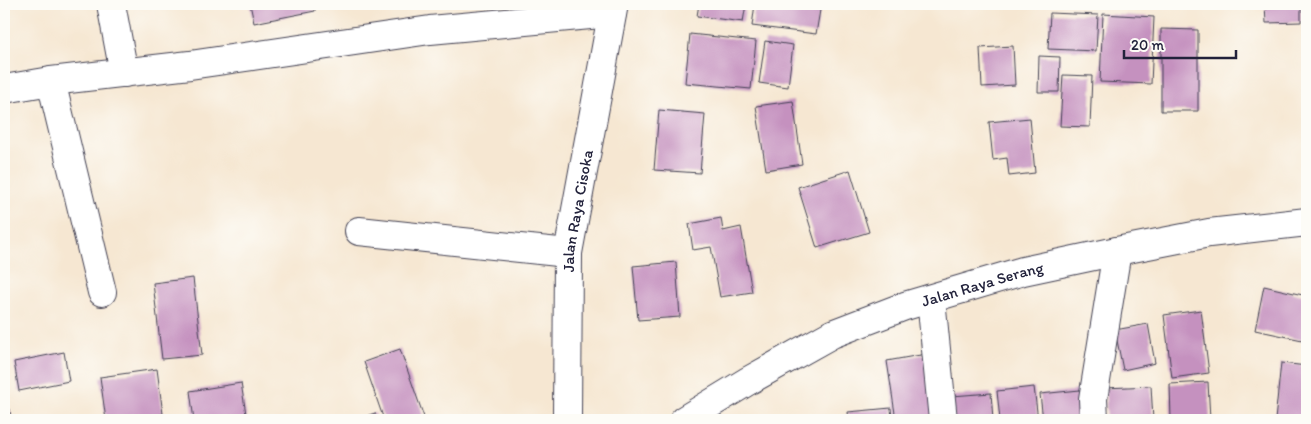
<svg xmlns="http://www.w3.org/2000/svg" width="1311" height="424" font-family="Itim,sans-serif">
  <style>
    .building { fill: #c591bf }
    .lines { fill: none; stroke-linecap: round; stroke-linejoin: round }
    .minor-casing { stroke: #424052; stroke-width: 30 }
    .highway-casing { stroke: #424052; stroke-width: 30 }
    .minor { stroke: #fff; stroke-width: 28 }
    .highway { stroke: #fff; stroke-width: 28 }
    .labels { text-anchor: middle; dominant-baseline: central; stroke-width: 4; stroke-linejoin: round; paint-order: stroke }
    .street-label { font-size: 16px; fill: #22223b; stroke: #fdfcf7 }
  </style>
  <rect width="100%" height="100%" fill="#fdfcf7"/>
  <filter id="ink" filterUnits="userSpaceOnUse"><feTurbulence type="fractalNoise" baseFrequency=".02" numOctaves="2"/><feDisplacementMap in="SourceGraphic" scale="10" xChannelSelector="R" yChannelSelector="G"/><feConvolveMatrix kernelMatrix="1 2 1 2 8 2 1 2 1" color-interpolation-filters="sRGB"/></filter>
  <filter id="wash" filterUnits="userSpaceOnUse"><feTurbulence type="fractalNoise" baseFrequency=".0096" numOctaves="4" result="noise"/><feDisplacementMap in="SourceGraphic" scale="20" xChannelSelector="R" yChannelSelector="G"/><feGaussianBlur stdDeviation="1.12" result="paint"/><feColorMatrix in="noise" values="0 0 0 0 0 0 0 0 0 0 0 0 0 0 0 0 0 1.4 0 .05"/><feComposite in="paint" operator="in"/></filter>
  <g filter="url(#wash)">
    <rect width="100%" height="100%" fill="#f6e7d2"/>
    <g id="blocks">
      <g class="building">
        <path d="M4,4H19L4,9Z"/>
        <path d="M250,4H314L315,11L254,23Z"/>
        <path d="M699,4H746L743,22L697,16Z"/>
        <path d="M755,4H821L816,34L752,26Z"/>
        <path d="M1265,4H1301V22L1266,23Z"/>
        <path d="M1050,13L1098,15L1096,51L1048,49Z"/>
        <path d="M1103,14L1154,17L1151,84L1100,82Z"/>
        <path d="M1161,29L1198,30V111H1161Z"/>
        <path d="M690,34L756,41L751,89L685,83Z"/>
        <path d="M765,41L793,45L788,87L759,83Z"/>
        <path d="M1013,46L1015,85L982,87L980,48Z"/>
        <path d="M1039,56L1060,57L1059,92H1038Z"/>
        <path d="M1063,75L1092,76L1090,127L1060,126Z"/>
        <path d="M793,101L802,164L766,170L756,106Z"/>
        <path d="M659,110L705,114L700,173L654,170Z"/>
        <path d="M1030,118L1035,173L1009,176L1007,158L993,160L989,122Z"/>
        <path d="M850,170L869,232L817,248L798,187Z"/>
        <path d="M721,218L723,231L741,227L752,292L720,297L711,247L693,250L689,224Z"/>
        <path d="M676,262L680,317L638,320L633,266Z"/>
        <path d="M193,278L202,355L162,359L153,283Z"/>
        <path d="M1264,286L1307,296V341L1255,330Z"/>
        <path d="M1201,310L1209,373L1172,378L1164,315Z"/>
        <path d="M1148,324L1155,363L1123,370L1115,330Z"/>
        <path d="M400,349L425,420H384L364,362Z"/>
        <path d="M64,352L69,381L19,391L14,362Z"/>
        <path d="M926,354L937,420H896L887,361Z"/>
        <path d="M1281,363L1307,366V420H1275Z"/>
        <path d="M157,369L163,414L121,420H106L100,377Z"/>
        <path d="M1208,382L1210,420H1171L1170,384Z"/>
        <path d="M241,383L247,420H194L190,391Z"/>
        <path d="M1151,386L1153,420H1107L1105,388Z"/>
        <path d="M1034,387L1038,420H1000L997,391Z"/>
        <path d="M1080,390L1083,420H1043L1040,394Z"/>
        <path d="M991,393L993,420H954L952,396Z"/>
        <path d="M891,408L892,420H849L848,412Z"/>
        <path d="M4,409H10L11,420H4Z"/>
        <path d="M375,413L377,420H354Z"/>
      </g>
    </g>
  </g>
  <g filter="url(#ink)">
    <use href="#blocks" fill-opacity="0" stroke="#424052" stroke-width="1"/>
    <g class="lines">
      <defs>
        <g id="minor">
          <path d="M111,4L124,73"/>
          <path d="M51,81L102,292"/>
          <path d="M4,89L51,81L190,65L430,30L612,13"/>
          <path d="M359,231L568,253"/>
          <path d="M931,299L943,420"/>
          <path id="s1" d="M567,420L568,253L614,4"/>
          <path d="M1094,420L1093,399L1117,251"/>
        </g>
        <g id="highway">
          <path id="s2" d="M684,420L748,381L832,334L905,306L1023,271L1117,251L1209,233L1307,222"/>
        </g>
      </defs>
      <use href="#minor" class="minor-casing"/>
      <use href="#highway" class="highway-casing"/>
      <use href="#minor" class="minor"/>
      <use href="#highway" class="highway"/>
    </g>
  </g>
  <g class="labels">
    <g class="street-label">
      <text stroke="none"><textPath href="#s1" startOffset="210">Jalan Raya Cisoka</textPath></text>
      <text stroke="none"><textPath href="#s2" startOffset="330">Jalan Raya Serang</textPath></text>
    </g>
  </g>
  <rect width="1311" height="424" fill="none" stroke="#fdfcf7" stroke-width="20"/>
  <path d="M1124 50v8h112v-8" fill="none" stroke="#22223b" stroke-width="2.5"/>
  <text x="1131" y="50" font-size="15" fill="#22223b" stroke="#fdfcf7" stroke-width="4" paint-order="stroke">20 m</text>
</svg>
